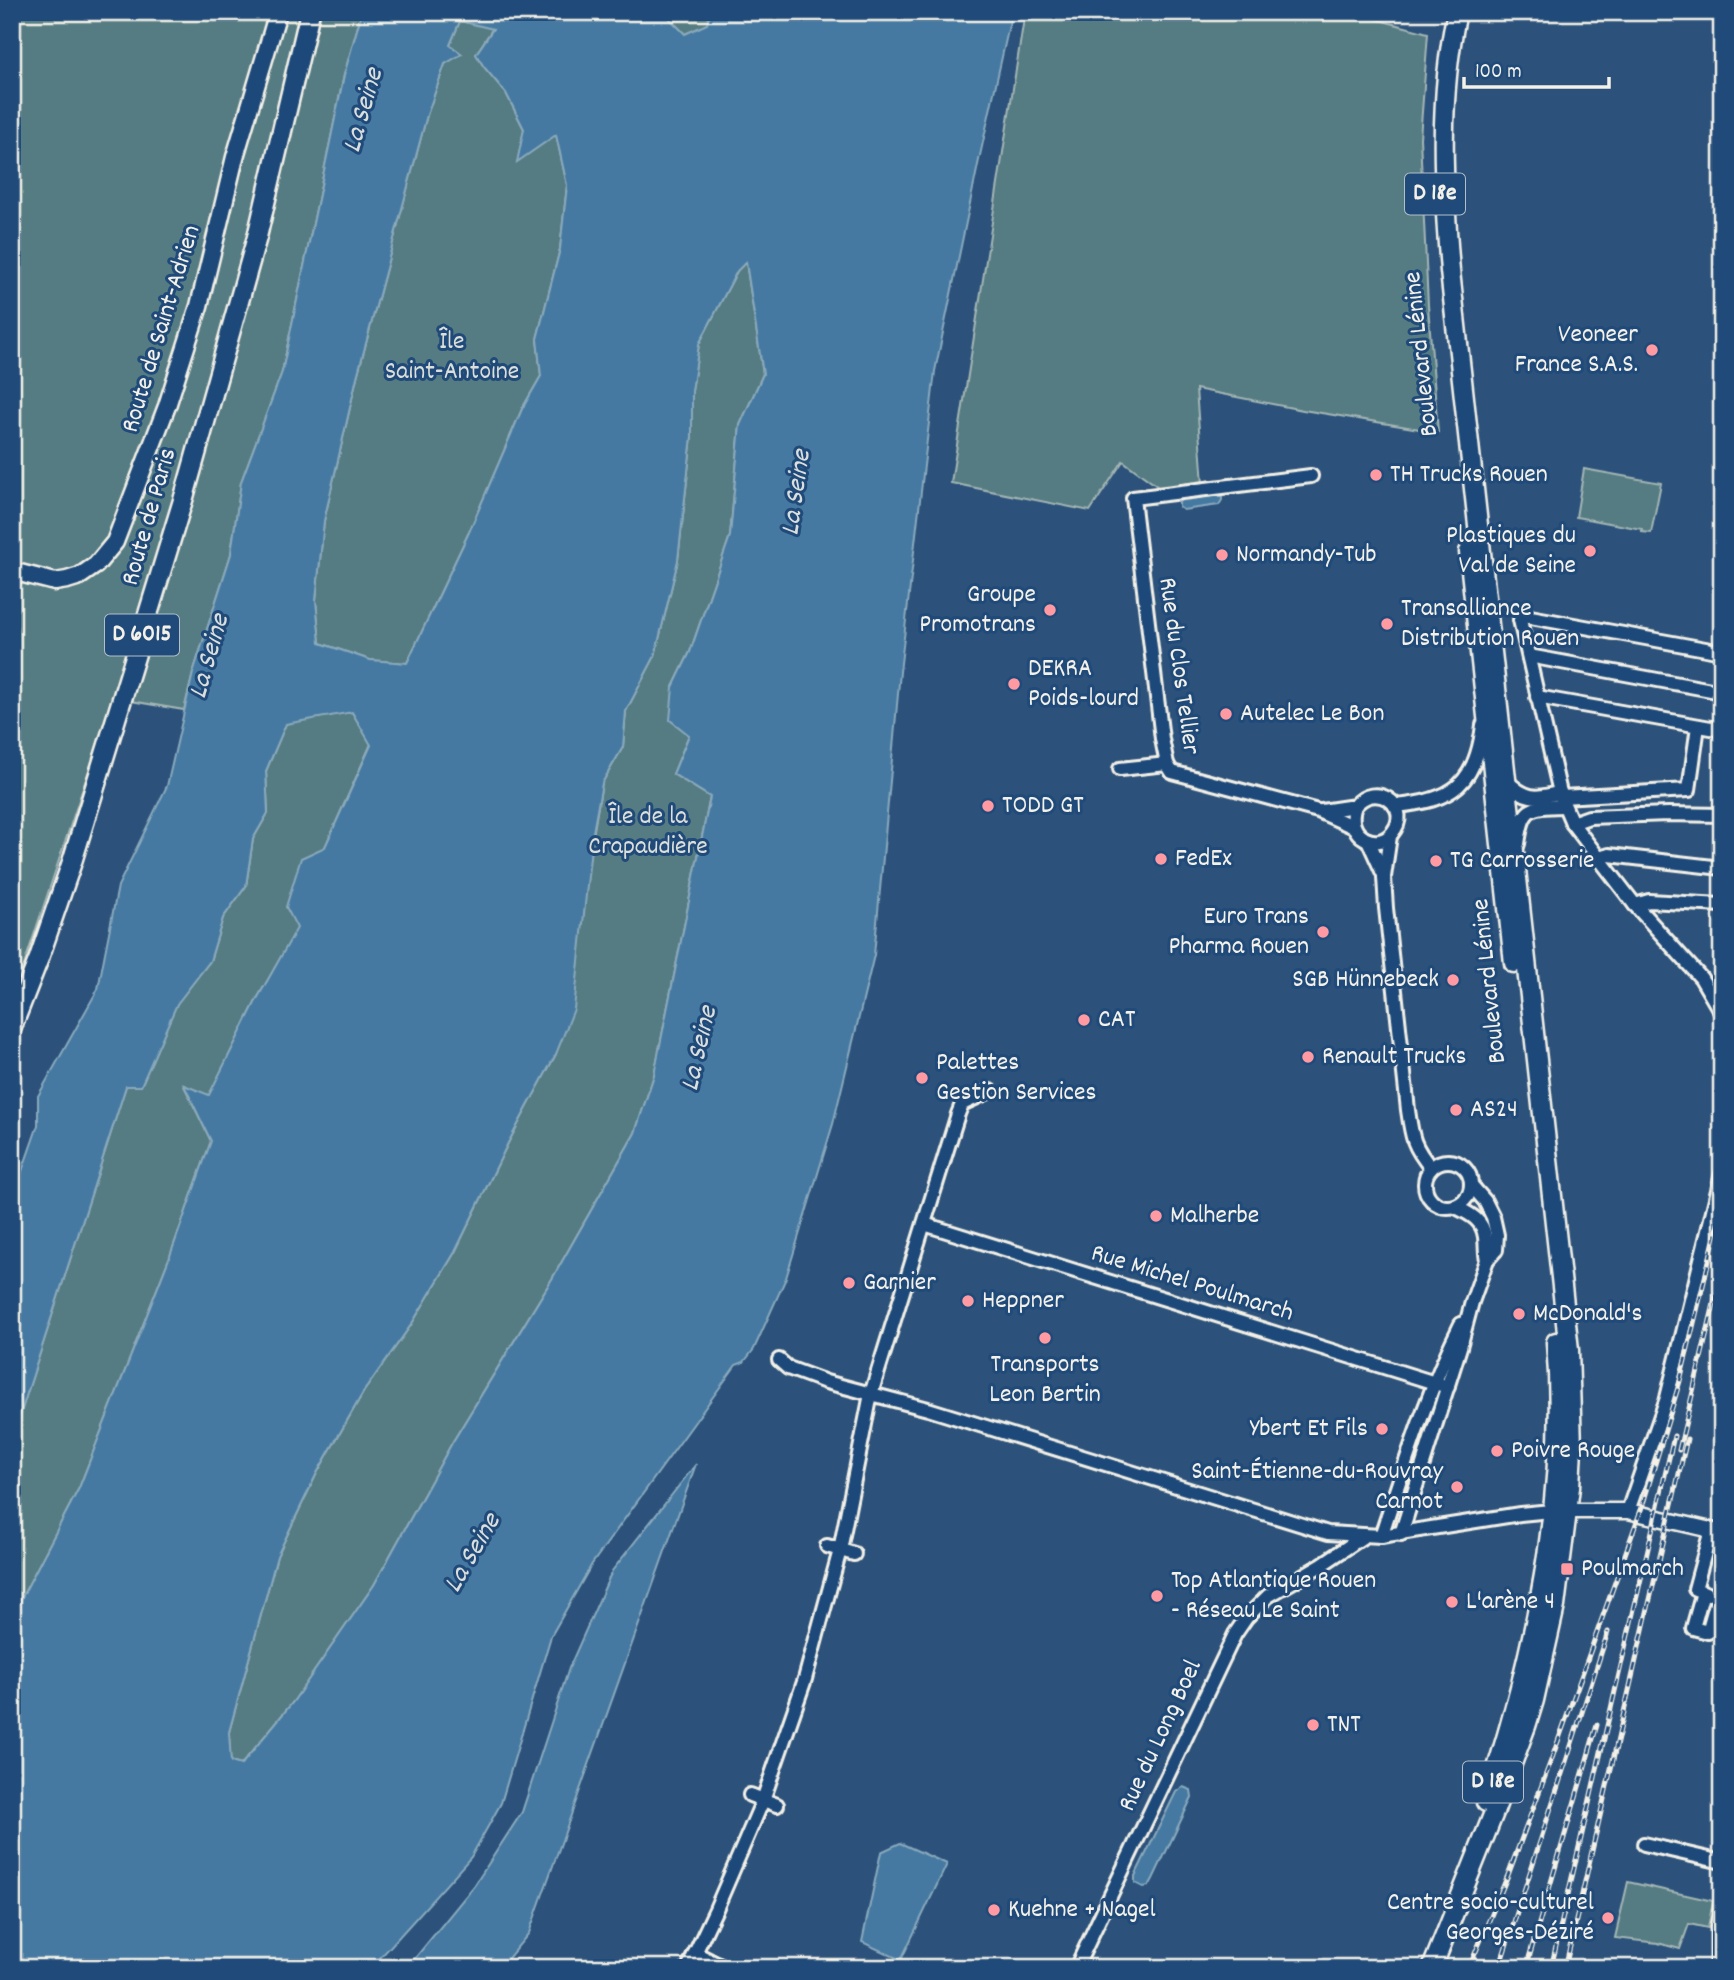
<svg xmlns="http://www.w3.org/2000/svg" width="1734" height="1980" font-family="Dekko,sans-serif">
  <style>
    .green { fill: #547b82; stroke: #a4b6b5; stroke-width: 2 }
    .water { fill: #4479a1; stroke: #8aa9bd; stroke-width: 2; fill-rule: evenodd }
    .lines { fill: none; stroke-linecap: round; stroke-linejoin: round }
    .minor-casing { stroke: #f4f1e8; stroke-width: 18 }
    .tertiary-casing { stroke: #f4f1e8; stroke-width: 19 }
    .secondary-casing { stroke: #f4f1e8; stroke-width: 21 }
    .primary-casing { stroke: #f4f1e8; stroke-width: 23 }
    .minor { stroke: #1f4a7a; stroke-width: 12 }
    .tertiary { stroke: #1f4a7a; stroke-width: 14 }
    .secondary { stroke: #1f4a7a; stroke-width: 16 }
    .primary { stroke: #1f4a7a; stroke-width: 18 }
    .rail-casing { stroke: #f4f1e8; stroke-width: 5 }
    .rail { stroke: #1f4a7a; stroke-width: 2.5; stroke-dasharray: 8; stroke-linecap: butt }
    .poi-dot { fill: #ff9aa2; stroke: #1f4a7a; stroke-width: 2.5 }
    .labels { text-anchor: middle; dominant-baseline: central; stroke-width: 6; stroke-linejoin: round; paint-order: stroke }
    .shield { fill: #1f4a7a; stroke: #b4bfc7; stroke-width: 2 }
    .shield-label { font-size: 24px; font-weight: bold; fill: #f4f1e8 }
    .street-label { font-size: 26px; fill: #f4f1e8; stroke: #1f4a7a }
    .poi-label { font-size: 26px; fill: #f4f1e8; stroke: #1f4a7a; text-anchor: start }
    .park-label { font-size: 26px; fill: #dcdfd9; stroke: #1f4a7a }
    .water-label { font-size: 28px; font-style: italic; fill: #dadfdd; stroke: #1f4a7a }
  </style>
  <rect width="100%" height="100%" fill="#2c527b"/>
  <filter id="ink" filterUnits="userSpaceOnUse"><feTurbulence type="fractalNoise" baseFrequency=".0143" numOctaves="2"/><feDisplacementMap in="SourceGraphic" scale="14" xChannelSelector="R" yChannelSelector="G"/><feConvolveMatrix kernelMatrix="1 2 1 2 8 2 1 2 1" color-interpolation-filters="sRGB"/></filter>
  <g filter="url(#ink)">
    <g class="green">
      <path d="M12,12H362L344,75L282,372L241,482L231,554L193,673L184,710L113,698L12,1001Z"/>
      <path d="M666,12H710L708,24L685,34L667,16Z"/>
      <path d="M1025,12H1349L1428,33L1420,138L1428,305L1438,432L1303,410L1196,389L1203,484L1161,489L1123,461L1090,511L951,483Z"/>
      <path d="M460,21L493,28L476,54L484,67L506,93L524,129L518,161L556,134L567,185L560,249L537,339L541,376L522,409L470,530L407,663L370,660L320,643L316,600L324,521L357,377L427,115L445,64L461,54L450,45Z"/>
      <path d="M746,262L763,374L740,425L730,536L690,652L673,687L689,735L673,774L710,797L654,1075L635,1133L552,1279L452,1443L374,1585L293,1702L241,1765L230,1762L229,1732L277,1556L317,1473L364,1391L411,1325L455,1252L508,1143L556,1054L602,783L623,747L626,711L655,656L678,560L692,436V391L699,344L737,271Z"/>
      <path d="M1584,469L1661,483L1651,533L1642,532V529L1576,517Z"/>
      <path d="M352,712L371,744L325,847L298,928L257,999L209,1096L184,1086L211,1141L170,1256L79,1488L12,1616V1440L126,1086H141L177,1003L210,961L223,918L246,886L253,839L268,813L266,771L286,723Z"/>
      <path d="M1628,1882L1713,1901L1708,1928L1689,1924L1680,1949L1658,1943L1615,1938Z"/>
    </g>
    <g class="water">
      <path d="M362,12H666L667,16L685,34L707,24L710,12H1012L979,160L935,371L900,672L874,955L833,1124L786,1278L754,1349L744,1362L736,1365L592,1564L551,1636L501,1803L471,1857L371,1968H12V1616L79,1488L170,1256L211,1141L184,1085L209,1095L257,999L297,928L286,907L301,858L325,847L371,745L352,712L286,724L266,771L268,813L253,839L246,886L223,918L210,961L177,1004L141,1086H126L12,1440V1200L38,1125V1096L98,989L118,886L167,786L193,673L231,554L241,482L282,372L344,75ZM460,21L493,29L476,54L484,67L506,93L524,129L517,162L556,135L567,185L560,249L537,339L541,376L522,409L470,530L407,663L370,660L320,643L316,600L324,521L357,377L427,115L445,64L462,54L450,45ZM746,262L763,374L740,425L730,536L690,652L673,687L670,720L689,735L673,774L710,797L654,1075L635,1133L552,1279L452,1443L374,1585L293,1702L241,1765L231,1762L229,1732L277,1556L317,1473L364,1391L411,1325L455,1252L508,1143L556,1054L574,1009L592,838L602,783L623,747L626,711L655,656L678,560L692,436V391L699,344L737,271Z"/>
      <path d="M1219,495L1222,496V500L1219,505L1183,510L1179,507V502L1182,499Z"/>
      <path d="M696,1464L529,1933L500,1968H407L474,1886L522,1812L569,1668L612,1571Z"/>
      <path d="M1183,1787L1191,1790L1192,1797L1153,1879L1149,1886L1143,1887L1135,1883V1876L1176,1792Z"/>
      <path d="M900,1843L947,1864L901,1960L862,1942L881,1852Z"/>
    </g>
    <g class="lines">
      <defs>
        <g id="minor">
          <path d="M1311,476L1133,498L1162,739L1167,764L1172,772L1318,811L1354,827"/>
          <path d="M1722,652L1525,616H1523L1520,620L1561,797L1572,823L1635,905L1701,978L1722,1014"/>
          <path d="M1529,656L1722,692"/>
          <path d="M1537,697L1722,730"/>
          <path d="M1120,769L1167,764"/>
          <path d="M1506,780C1524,799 1536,800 1560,792"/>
          <path d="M1561,797L1689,790L1698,726"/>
          <path d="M1395,806C1453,801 1476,784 1483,725"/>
          <path d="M1322,811L1355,806C1374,781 1410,804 1395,829C1380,855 1343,836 1355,806"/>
          <path d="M1572,823L1589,817L1668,814L1722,815"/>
          <path d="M1390,836L1384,877L1386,908L1408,1110C1412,1138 1413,1146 1431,1168"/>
          <path d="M1368,840L1383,873"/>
          <path d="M1518,844C1523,807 1528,807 1563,806"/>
          <path d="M1599,858L1609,855L1722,868"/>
          <path d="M1635,905L1649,901L1722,905"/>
          <circle cx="1448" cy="1184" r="23"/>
          <path d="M1454,1206C1468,1213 1483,1219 1485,1237C1486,1245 1485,1251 1487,1260"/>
          <path d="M924,1224L1448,1387"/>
          <path d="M779,1360L788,1368L826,1382L928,1409L1328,1533L1381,1536L1520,1514L1551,1511"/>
          <path d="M1628,1511L1667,1398L1722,1174"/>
          <path d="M1401,1534L1460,1347L1472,1302L1487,1260L1496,1250L1497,1235L1493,1217L1485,1201L1471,1185"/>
          <path d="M1381,1536C1405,1465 1427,1391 1461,1324"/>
          <path d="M827,1546L854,1554"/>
          <path d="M1703,1592L1693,1628L1708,1632L1718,1597"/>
          <path d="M1708,1594L1695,1589L1711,1530"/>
          <path d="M750,1795L777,1805"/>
          <path d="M1644,1844L1722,1862"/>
          <path d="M695,1953L725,1968"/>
          <path d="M688,1968L716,1909L763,1800L805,1679L840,1550L871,1394L958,1114L962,1104L990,1091"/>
          <path d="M1076,1968L1235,1634L1246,1618L1268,1596L1321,1565L1364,1536"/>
        </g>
        <g id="tertiary">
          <path d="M1558,1511H1628L1711,1530L1722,1535"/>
          <path d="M1718,1968V1927L1722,1905"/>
        </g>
        <path id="secondary" d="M12,571L55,582L67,580L80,576L96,565L115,542L167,406L199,306L235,157L278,12"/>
        <g id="primary">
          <path d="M1469,552L1514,963"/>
          <path d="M12,1027L39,958L72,862L184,497L257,237L310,12"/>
          <path d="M1486,1802C1534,1659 1569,1494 1556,1342"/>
          <path d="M1432,1968L1495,1810L1526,1726L1534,1700L1555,1606L1570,1487L1572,1447L1569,1350L1450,271C1443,185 1438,97 1457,12"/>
        </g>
      </defs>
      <use href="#minor" class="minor-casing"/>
      <use href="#tertiary" class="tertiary-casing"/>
      <use href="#secondary" class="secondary-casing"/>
      <use href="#primary" class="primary-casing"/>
      <use href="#minor" class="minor"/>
      <use href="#tertiary" class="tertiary"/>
      <use href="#secondary" class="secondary"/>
      <use href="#primary" class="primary"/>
      <defs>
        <g id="rail">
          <path d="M1679,1450L1722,1270"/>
          <path d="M1469,1968L1508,1875L1552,1758L1642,1507L1680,1381L1722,1207"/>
          <path d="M1499,1968L1608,1632"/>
          <path d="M1526,1968L1597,1725"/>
          <path d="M1551,1968L1674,1436"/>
          <path d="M1565,1968L1687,1439"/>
        </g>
      </defs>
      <use href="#rail" class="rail-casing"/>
      <use href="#rail" class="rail"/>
    </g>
  </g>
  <g class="poi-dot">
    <circle cx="1652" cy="350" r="7"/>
    <circle cx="1376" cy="475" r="7"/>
    <circle cx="1590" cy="551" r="7"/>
    <circle cx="1222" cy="555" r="7"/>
    <circle cx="1050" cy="610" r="7"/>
    <circle cx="1387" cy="624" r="7"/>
    <circle cx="1014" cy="684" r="7"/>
    <circle cx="1226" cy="714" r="7"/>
    <circle cx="988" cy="806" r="7"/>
    <circle cx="1161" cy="859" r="7"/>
    <circle cx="1436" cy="861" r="7"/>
    <circle cx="1323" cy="932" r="7"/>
    <circle cx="1453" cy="980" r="7"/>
    <circle cx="1084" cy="1020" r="7"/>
    <circle cx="1308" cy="1057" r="7"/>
    <circle cx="922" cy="1078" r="7"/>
    <circle cx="1456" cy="1110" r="7"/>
    <circle cx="1156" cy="1216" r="7"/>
    <circle cx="849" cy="1283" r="7"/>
    <circle cx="968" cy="1301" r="7"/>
    <circle cx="1519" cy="1314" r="7"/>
    <circle cx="1045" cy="1338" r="7"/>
    <circle cx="1382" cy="1429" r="7"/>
    <circle cx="1497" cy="1451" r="7"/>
    <circle cx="1457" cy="1487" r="7"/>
    <rect x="1560" y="1562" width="14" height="14" rx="3.5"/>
    <circle cx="1157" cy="1596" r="7"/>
    <circle cx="1452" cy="1602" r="7"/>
    <circle cx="1313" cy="1725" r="7"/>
    <circle cx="994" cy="1910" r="7"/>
    <circle cx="1608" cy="1918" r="7"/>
  </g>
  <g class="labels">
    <g class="shield">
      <rect x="1405" y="173.5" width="60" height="41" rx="5"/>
      <rect x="105" y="614.5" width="74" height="41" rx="5"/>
      <rect x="1463" y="1761.5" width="60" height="41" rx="5"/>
    </g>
    <g class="shield-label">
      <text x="1435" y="194">D 18e</text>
      <text x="142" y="635">D 6015</text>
      <text x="1493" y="1782">D 18e</text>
    </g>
    <g class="street-label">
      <text transform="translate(162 329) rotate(-73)">Route de Saint-Adrien</text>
      <text transform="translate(1422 354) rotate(-96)">Boulevard Lénine</text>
      <text transform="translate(150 517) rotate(-74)">Route de Paris</text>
      <text transform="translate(1178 666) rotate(82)">Rue du Clos Tellier</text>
      <text transform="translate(1490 981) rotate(-96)">Boulevard Lénine</text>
      <text transform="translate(1192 1284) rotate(17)">Rue Michel Poulmarch</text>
      <text transform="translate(1161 1736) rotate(-65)">Rue du Long Boel</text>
    </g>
    <g class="poi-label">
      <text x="1638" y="335" text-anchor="end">Veoneer<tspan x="1638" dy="30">France S.A.S.</tspan></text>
      <text x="1390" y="475">TH Trucks Rouen</text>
      <text x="1576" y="536" text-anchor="end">Plastiques du<tspan x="1576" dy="30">Val de Seine</tspan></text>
      <text x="1236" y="555">Normandy-Tub</text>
      <text x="1036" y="595" text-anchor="end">Groupe<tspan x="1036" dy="30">Promotrans</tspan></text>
      <text x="1401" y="609">Transalliance<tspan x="1401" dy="30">Distribution Rouen</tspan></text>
      <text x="1028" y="669">DEKRA<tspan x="1028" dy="30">Poids-lourd</tspan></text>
      <text x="1240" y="714">Autelec Le Bon</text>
      <text x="1002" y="806">TODD GT</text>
      <text x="1175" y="859">FedEx</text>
      <text x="1450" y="861">TG Carrosserie</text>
      <text x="1309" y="917" text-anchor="end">Euro Trans<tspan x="1309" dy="30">Pharma Rouen</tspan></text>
      <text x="1439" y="980" text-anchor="end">SGB Hünnebeck</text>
      <text x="1098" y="1020">CAT</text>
      <text x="1322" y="1057">Renault Trucks</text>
      <text x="936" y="1063">Palettes<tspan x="936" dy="30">Gestion Services</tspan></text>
      <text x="1470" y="1110">AS24</text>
      <text x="1170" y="1216">Malherbe</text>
      <text x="863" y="1283">Garnier</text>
      <text x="982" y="1301">Heppner</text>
      <text x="1533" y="1314">McDonald's</text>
      <text x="1045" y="1365" text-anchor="middle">Transports<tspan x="1045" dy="30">Leon Bertin</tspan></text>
      <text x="1368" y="1429" text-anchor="end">Ybert Et Fils</text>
      <text x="1511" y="1451">Poivre Rouge</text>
      <text x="1443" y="1472" text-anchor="end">Saint-Étienne-du-Rouvray<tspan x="1443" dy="30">Carnot</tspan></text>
      <text x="1581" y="1569">Poulmarch</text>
      <text x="1171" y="1581">Top Atlantique Rouen<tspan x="1171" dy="30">- Réseau Le Saint</tspan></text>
      <text x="1466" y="1602">L'arène 4</text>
      <text x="1327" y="1725">TNT</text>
      <text x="1594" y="1903" text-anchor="end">Centre socio-culturel<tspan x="1594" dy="30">Georges-Déziré</tspan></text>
      <text x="1008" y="1910">Kuehne + Nagel</text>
    </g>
    <g class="park-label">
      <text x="452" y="342">Île<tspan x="452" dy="30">Saint-Antoine</tspan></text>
      <text x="648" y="817">Île de la<tspan x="648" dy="30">Crapaudière</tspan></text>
    </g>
    <g class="water-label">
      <text transform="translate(365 111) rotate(-74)">La Seine</text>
      <text transform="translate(798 493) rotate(-82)">La Seine</text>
      <text transform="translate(211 657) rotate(-74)">La Seine</text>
      <text transform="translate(701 1049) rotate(-77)">La Seine</text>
      <text transform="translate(474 1554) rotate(-60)">La Seine</text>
    </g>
  </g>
  <rect width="1734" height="1980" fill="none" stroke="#1f4a7a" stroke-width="42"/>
  <rect x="21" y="21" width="1692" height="1938" fill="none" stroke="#f4f1e8" stroke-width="2.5" filter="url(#ink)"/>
  <path d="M1464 77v10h145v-10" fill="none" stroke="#f4f1e8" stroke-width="3.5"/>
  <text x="1475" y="77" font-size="21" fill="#f4f1e8" stroke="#1f4a7a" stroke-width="5" paint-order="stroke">100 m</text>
</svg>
